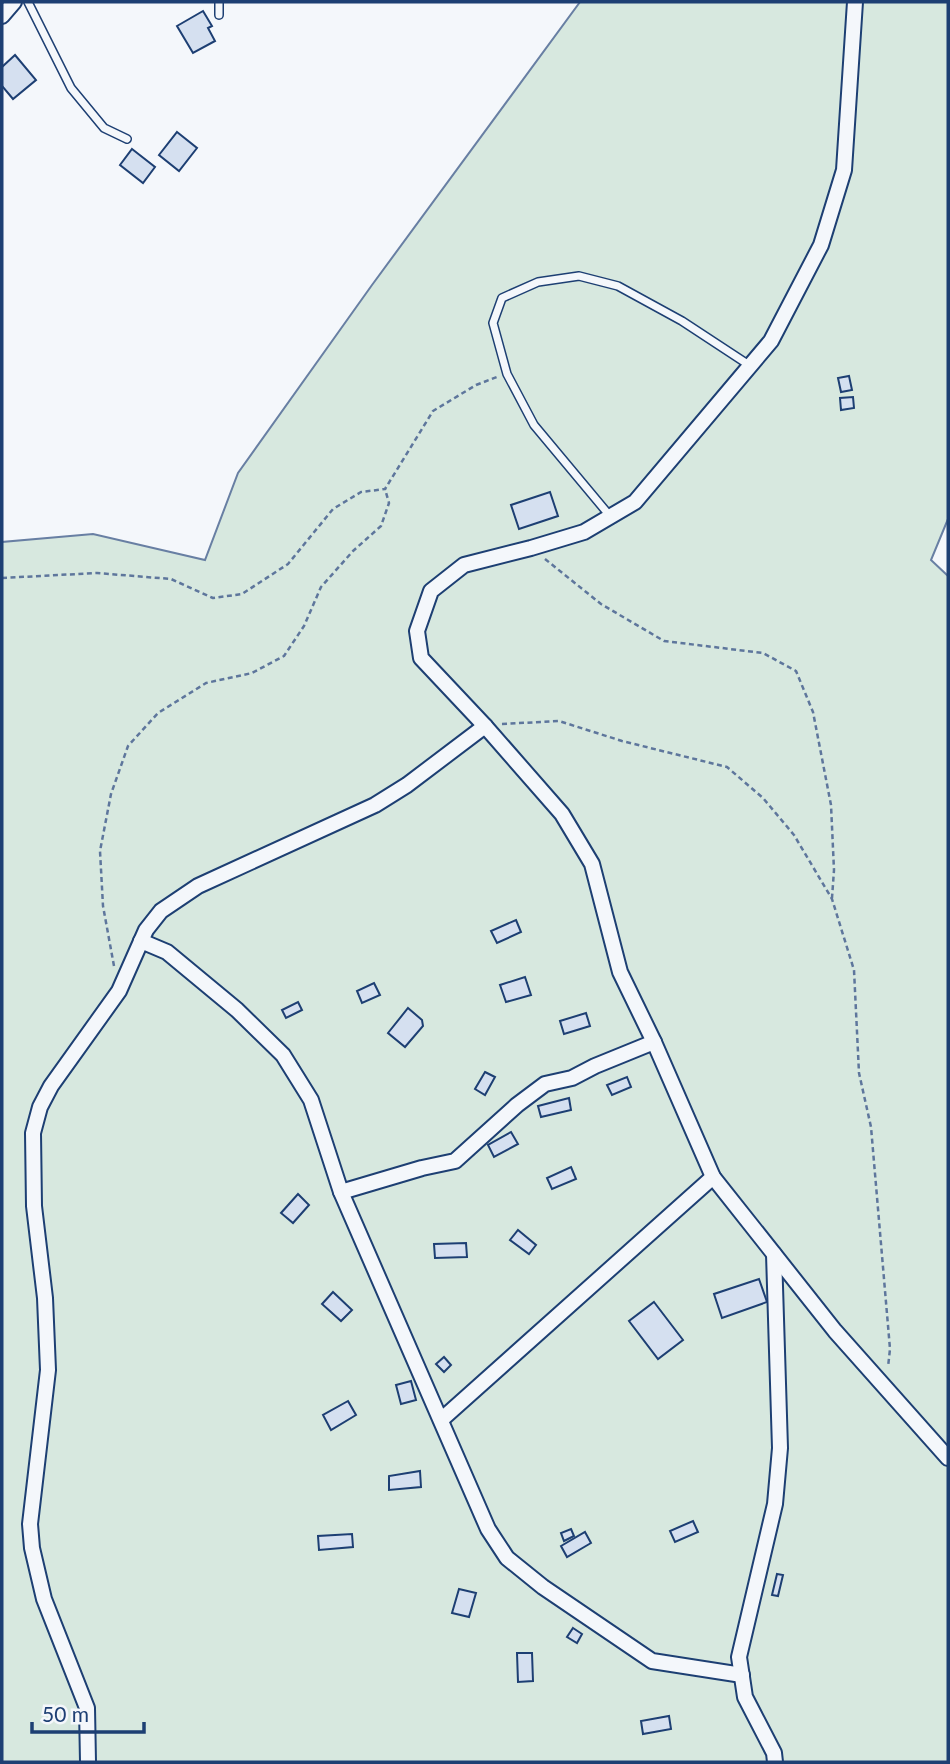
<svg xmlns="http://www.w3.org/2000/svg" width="950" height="1764" font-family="Lato,sans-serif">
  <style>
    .green { fill: #d7e8df; stroke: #687fa3; stroke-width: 2 }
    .building { fill: #d5e0f0; stroke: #1d3f73; stroke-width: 2 }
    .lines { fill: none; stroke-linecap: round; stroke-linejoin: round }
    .service-casing { stroke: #1d3f73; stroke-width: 10 }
    .minor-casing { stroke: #1d3f73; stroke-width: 18 }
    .path { stroke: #5e769c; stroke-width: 2.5; stroke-dasharray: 5 3.5; stroke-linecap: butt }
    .service { stroke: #f4f7fb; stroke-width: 7 }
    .minor { stroke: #f4f7fb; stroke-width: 14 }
  </style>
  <rect width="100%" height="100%" fill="#f4f7fb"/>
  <path class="green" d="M580,2H948V519L931,560L948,576V1762H2V542L93,534L205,560L238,473L372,285Z"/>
  <g class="building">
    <path d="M203,11L212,26L208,28L215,41L193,53L177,26Z"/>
    <path d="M15,55L36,80L13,99L2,86V67Z"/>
    <path d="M177,132L197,148L179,171L159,155Z"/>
    <path d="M132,149L155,167L143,183L120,165Z"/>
    <path d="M849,376L852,390L841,392L838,378Z"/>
    <path d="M853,397L854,408L841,410L840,398Z"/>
    <path d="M550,492L558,516L519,529L511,505Z"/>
    <path d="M516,920L521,932L497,943L491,931Z"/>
    <path d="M525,977L531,995L506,1002L500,985Z"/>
    <path d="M374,983L380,995L362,1003L357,991Z"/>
    <path d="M298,1002L302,1010L286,1018L282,1010Z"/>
    <path d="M408,1008L422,1020L423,1026L405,1047L388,1033Z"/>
    <path d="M586,1013L590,1026L564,1034L560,1021Z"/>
    <path d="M485,1072L495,1077L485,1095L475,1089Z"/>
    <path d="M627,1077L631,1087L612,1095L607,1085Z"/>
    <path d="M569,1098L571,1110L541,1117L538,1106Z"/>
    <path d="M511,1132L518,1144L494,1157L488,1145Z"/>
    <path d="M571,1167L576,1179L552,1189L547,1178Z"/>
    <path d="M298,1194L309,1205L293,1223L281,1213Z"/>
    <path d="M518,1230L536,1245L529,1254L510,1240Z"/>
    <path d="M466,1243L467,1257L435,1258L434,1244Z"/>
    <path d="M759,1279L767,1302L722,1318L714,1294Z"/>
    <path d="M333,1292L352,1310L341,1321L322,1304Z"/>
    <path d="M654,1302L683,1340L658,1359L629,1321Z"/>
    <path d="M444,1357L451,1365L444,1372L436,1364Z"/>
    <path d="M411,1381L416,1400L401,1404L396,1385Z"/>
    <path d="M348,1401L356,1415L331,1430L323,1415Z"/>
    <path d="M420,1471L421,1487L389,1490V1476Z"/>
    <path d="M693,1521L698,1532L675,1542L670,1531Z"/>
    <path d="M571,1529L574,1536L564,1541L561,1533Z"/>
    <path d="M585,1532L591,1543L567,1557L561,1546Z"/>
    <path d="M352,1534L353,1547L319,1550L318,1536Z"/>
    <path d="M777,1574L783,1575L778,1596L772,1595Z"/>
    <path d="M459,1589L476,1593L469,1617L452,1613Z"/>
    <path d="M573,1628L582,1634L577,1643L567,1637Z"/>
    <path d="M517,1653H532L533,1681L518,1682Z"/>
    <path d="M669,1716L671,1729L643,1734L641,1721Z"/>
  </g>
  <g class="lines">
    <defs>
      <g id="service">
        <path d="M28,2L71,88L104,128L127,139"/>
        <path d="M219,15V2"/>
        <path d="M610,516L534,425L507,374L493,323L502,298L538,282L579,276L618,286L682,321L749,365"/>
      </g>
      <g id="minor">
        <path d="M855,2L844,170L821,245L771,341L635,502L584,532L531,548L464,565L431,591L417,631L421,658L485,726L562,814L592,864L620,972L654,1042L713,1177L835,1331L948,1458"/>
        <path d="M2,16L14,2"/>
        <path d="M141,941L167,952L237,1010L283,1055L311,1100L341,1192L488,1529L507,1558L543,1587L652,1661L742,1675"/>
        <path d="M341,1192L422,1168L455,1161L517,1105L545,1084L572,1078L595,1066L654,1042"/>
        <path d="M774,1254L780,1448L775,1504L739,1657L745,1697L774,1753L775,1762"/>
        <path d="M441,1420L713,1177"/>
        <path d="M88,1762L87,1708L44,1599L32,1548L30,1524L48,1370L45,1298L34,1206L33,1133L40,1107L51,1086L119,991L146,930L161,911L198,886L375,805L407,785L485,726"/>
      </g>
    </defs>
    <use href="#service" class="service-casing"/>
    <use href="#minor" class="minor-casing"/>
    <g class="path">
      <path d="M545,559L601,604L664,641L763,653L796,671L813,712L831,805L834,870L832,898"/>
      <path d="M2,578L97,573L171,579L213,598L242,594L288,564L333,509L361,492L385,489L433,411L476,385L497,377"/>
      <path d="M502,724L559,721L622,741L727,767L763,798L794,835L832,899L854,970L859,1073L871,1127L890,1349L888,1367"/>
      <path d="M114,966L103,906L100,851L111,794L128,746L158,713L206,683L252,673L284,656L304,626L321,587L353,551L381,526L389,503L385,489"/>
    </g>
    <use href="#service" class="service"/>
    <use href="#minor" class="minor"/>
  </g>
  <rect width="950" height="1764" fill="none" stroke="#1d3f73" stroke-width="7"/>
  <path d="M32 1722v10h112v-10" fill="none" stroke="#1d3f73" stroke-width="3.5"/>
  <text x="42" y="1722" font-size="21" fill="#1d3f73" stroke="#f4f7fb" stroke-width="5" paint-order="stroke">50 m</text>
</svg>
